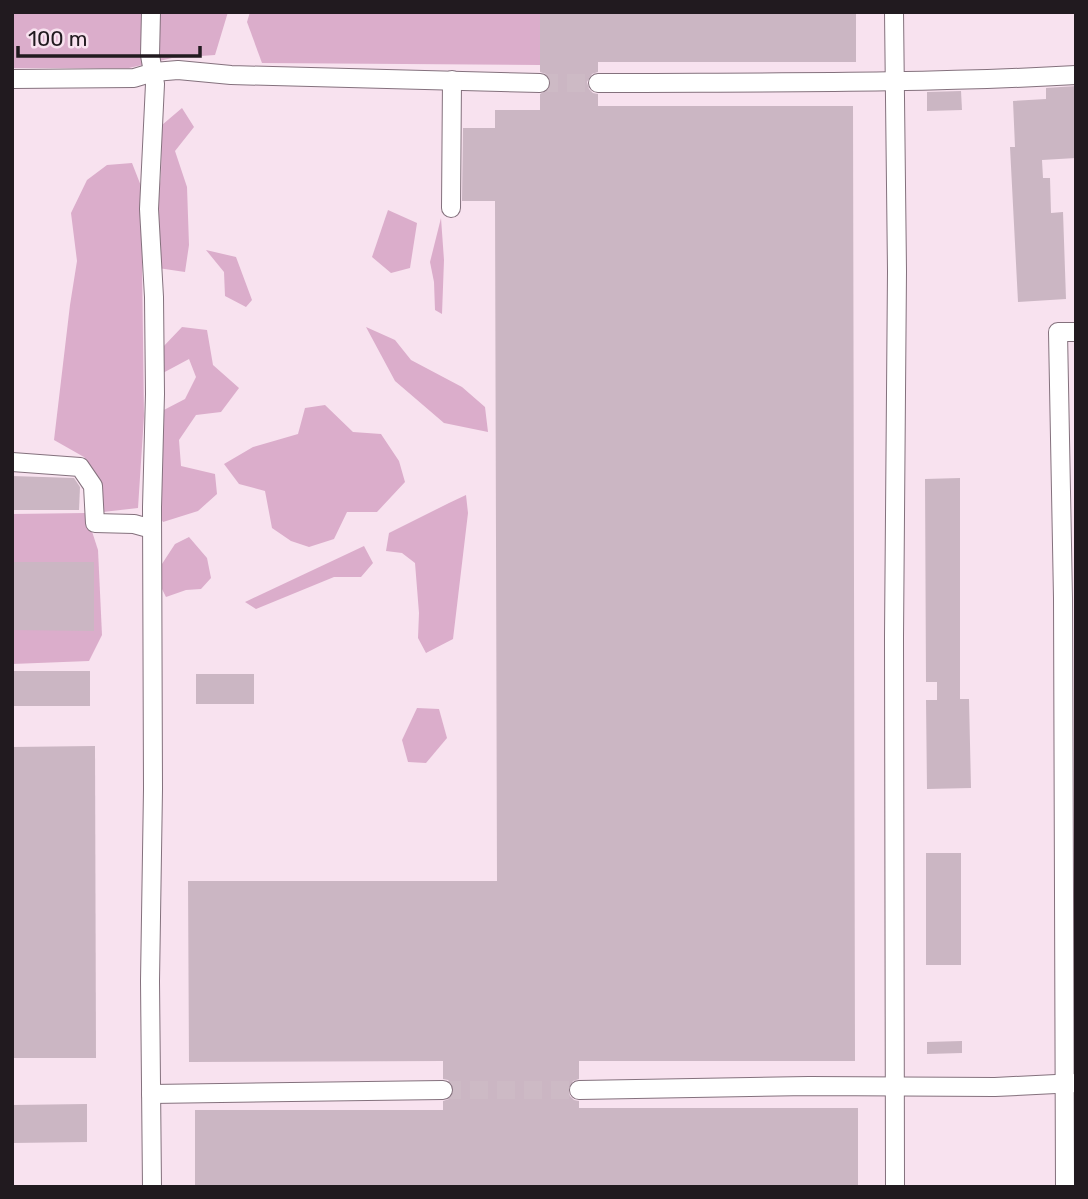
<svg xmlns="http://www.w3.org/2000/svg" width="1088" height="1199" font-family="Rubik,sans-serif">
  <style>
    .green { fill: #dbadcb }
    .building { fill: #cbb6c3 }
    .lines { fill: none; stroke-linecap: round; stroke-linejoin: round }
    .minor-tunnel { stroke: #cdbac5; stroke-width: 18; stroke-dasharray: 18 9; stroke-linecap: butt }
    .minor-casing { stroke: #84717d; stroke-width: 20 }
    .minor { stroke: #fff; stroke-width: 18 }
  </style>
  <rect width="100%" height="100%" fill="#f8e2ef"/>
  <g class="green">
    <path d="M12,12H228L215,55L172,58L129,68H12Z"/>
    <path d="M250,12H540V65L262,63L247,22Z"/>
    <path d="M182,108L194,127L175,151L187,187L189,245L185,272L158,268L157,214L161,174L162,125Z"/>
    <path d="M132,163L141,186L144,416L138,508L103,512L94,470L84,457L54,440L70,305L77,261L71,213L87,180L107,165Z"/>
    <path d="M388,210L417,223L410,268L391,273L372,257Z"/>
    <path d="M441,218L444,260L442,314L435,310L434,282L430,262Z"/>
    <path d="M206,250L236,257L252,300L246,307L225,296L224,272Z"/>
    <path d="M182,327L207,330L213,365L239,388L221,412L196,415L179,440L181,466L215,474L217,494L198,511L163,522L157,512L160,412L185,399L196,377L189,359L161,374L162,348Z"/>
    <path d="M366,327L395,340L411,360L462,387L485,407L488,432L444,423L395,381Z"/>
    <path d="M325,405L353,432L381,434L399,461L405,482L377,512H347L334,539L309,547L291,541L272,528L265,491L239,484L224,464L253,447L298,434L305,408Z"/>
    <path d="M466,495L468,513L453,639L426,653L418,638L419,613L415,563L402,553L386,551L389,533L449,503Z"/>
    <path d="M86,513L98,550L102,635L89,661L12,664V514Z"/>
    <path d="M189,537L207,558L211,578L201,589L186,590L166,597L161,587L160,567L175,544Z"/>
    <path d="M364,546L373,563L361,577H334L256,609L245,602Z"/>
    <path d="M417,708L439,709L447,738L426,763L408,762L402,740Z"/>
  </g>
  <g class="building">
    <path d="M540,12H856V62H598V72L592,74L587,82L589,89L593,93L598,94V106H853L855,1061H579V1079L573,1081L568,1090L570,1096L574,1100L579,1101V1108H858V1187H195V1110H443V1101L449,1099L453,1095L454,1089L452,1084L448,1080L443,1079V1061L189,1062L188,881H497L495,201H462L463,128H495V110H540V94L549,89L551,83L546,74L540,72Z"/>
    <path d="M1076,86V158L1042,160L1043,178H1050L1051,213L1063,212L1066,299L1018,302L1010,147H1015L1013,101L1046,99V88Z"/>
    <path d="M961,91L962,110L927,111V92Z"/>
    <path d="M12,476L74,478L80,487L79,510H12Z"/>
    <path d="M960,478V699H969L971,788L927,789L926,700H937V682H926L925,479Z"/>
    <path d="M12,562H94V631L12,630Z"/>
    <rect x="12" y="671" width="78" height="35"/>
    <rect x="196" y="674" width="58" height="30"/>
    <path d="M95,746L96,1058H12V747Z"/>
    <rect x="926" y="853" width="35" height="112"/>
    <path d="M962,1041V1053L927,1054V1042Z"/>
    <path d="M87,1104V1142L12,1143V1105Z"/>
  </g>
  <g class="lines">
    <g class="minor-tunnel">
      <path d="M540,83H598"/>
      <path d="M443,1090H579"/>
    </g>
    <defs>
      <g id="minor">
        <path d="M151,12L150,55L155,84L149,209L154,297L155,394L152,507L153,789L150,981L152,1187"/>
        <path d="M894,12L897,271L894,637L895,1187"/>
        <path d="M12,79L134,78L154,72L178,70L231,75L540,83"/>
        <path d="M598,83C757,82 917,84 1076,75"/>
        <path d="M451,208L452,80"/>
        <path d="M12,462L80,467L93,486L95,523L134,524L152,529"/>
        <path d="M579,1090L809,1086L995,1087L1076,1083"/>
        <path d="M151,1094L443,1090"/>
        <path d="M1065,1187L1063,598L1058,332H1076"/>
      </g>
    </defs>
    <use href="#minor" class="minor-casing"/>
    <use href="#minor" class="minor"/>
  </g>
  <rect width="1088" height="1199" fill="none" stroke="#211a1f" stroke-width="28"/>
  <path d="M18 46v10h182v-10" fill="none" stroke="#211a1f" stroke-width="3.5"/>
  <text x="28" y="46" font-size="21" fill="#211a1f" stroke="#f8e2ef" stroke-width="5" paint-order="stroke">100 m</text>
</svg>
